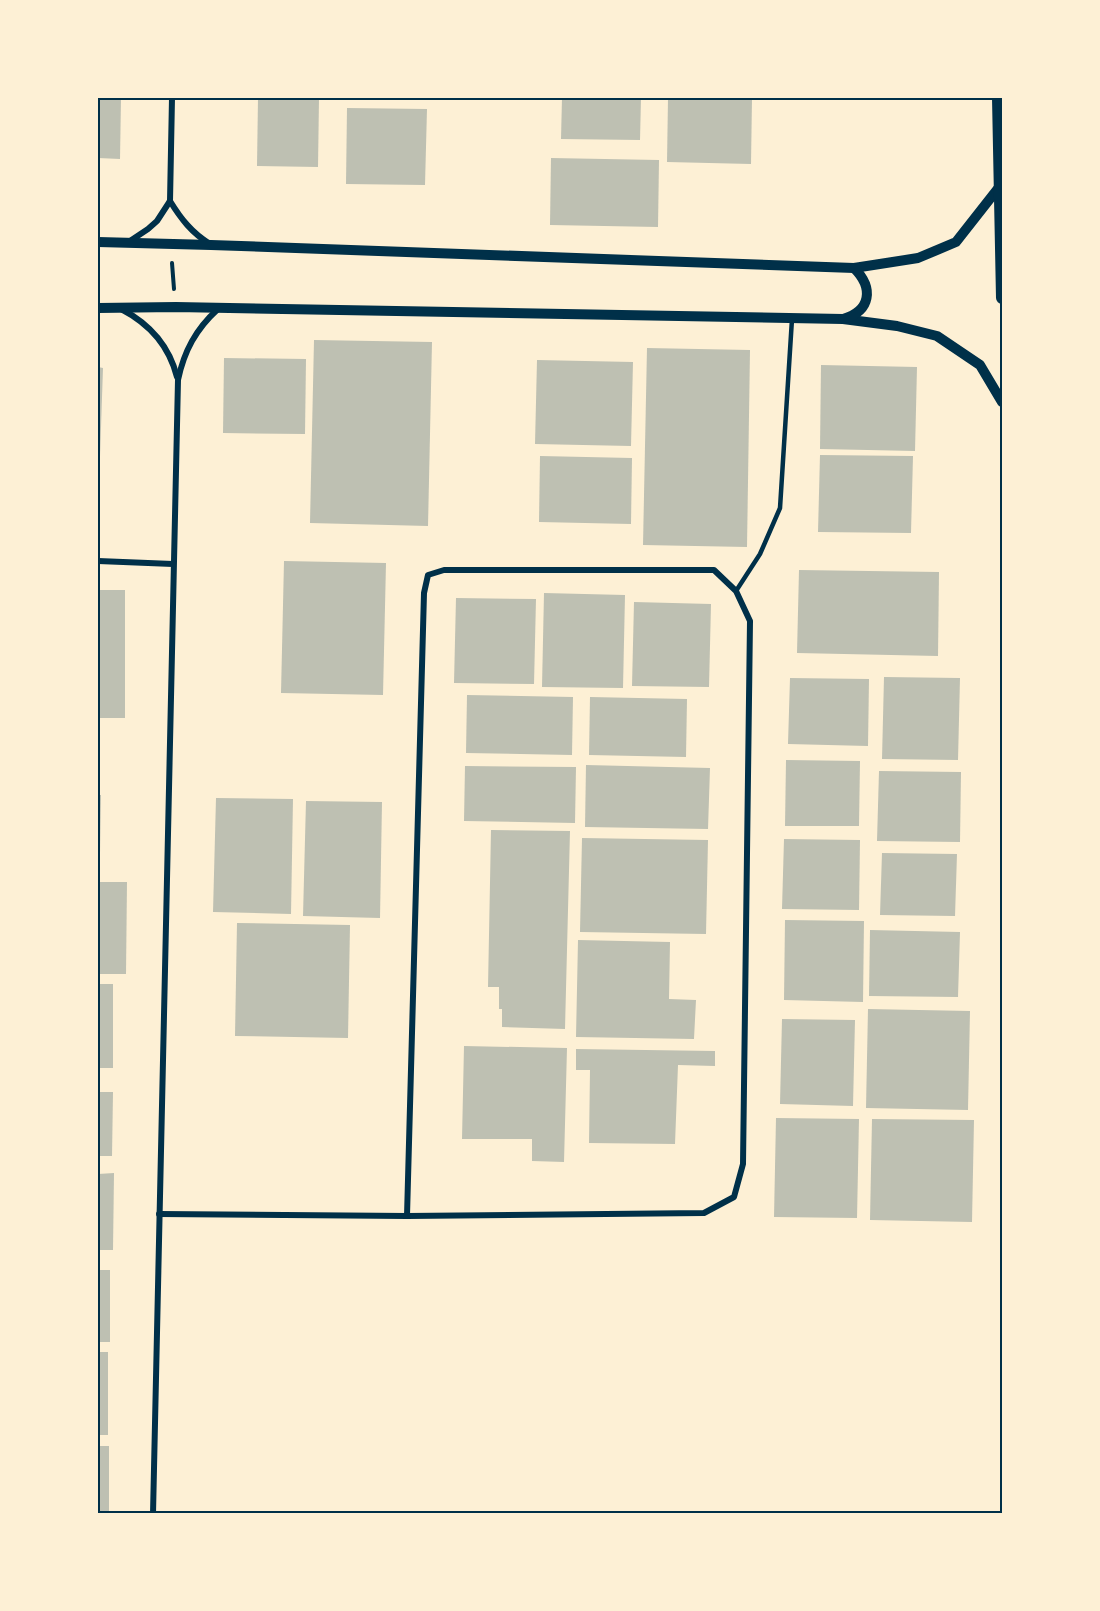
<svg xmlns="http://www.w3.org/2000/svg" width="1100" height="1611" font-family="'Times New Roman',serif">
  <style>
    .building { fill: #bec0b2 }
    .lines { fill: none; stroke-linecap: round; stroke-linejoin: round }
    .path { stroke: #003049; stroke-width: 4 }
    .service { stroke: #003049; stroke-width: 4.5 }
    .minor { stroke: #003049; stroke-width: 6 }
    .tertiary { stroke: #003049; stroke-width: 10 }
    .secondary { stroke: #003049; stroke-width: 12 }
    .neatline { fill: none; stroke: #003049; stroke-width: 2 }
  </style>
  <rect width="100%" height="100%" fill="#fdf0d5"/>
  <g class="building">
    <path d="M98,98H121L120,159L98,158Z"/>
    <path d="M258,98H319L318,167L257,166Z"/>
    <rect x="410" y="98" width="25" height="2"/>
    <path d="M562,98H641L640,140L561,139Z"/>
    <path d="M668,98H752L751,164L667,162Z"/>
    <path d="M347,108L427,109L425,185L346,184Z"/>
    <path d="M551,158L659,160L658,227L550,225Z"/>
    <path d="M314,340L432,342L428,526L310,523Z"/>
    <path d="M647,348L750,350L747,547L643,545Z"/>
    <path d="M224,358L306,359L305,434L223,433Z"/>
    <path d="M537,360L633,362L631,446L535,444Z"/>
    <path d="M821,365L917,367L915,451L820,449Z"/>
    <path d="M98,367L103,368L99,486H98Z"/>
    <path d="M820,455L913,456L911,533L818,532Z"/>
    <path d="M540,456L632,458L631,524L539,522Z"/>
    <path d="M284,561L386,563L383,695L281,693Z"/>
    <path d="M799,570L939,572L938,656L797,653Z"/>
    <rect x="98" y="590" width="27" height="128"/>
    <path d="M544,593L625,595L623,688L542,687Z"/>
    <path d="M456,598L536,599L534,684L454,683Z"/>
    <path d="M634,602L711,604L709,687L632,686Z"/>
    <path d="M884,677L960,678L958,760L882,759Z"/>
    <path d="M790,678L869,679L868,746L788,744Z"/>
    <path d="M467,695L573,697L572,755L466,753Z"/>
    <path d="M590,697L687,699L686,757L589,755Z"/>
    <path d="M786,760L860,761L859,826H785Z"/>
    <path d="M586,765L710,768L708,829L585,827Z"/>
    <path d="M465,766L576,767L575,823L464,821Z"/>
    <path d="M879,771L961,772L960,842L877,841Z"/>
    <path d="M98,795H101L100,853H98Z"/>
    <path d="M216,798L293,799L291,914L213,912Z"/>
    <path d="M306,801L382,802L380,918L303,916Z"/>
    <path d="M491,830L570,831L565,1029L502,1027V1009H499V987H488Z"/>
    <path d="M582,838L708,840L706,934L580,932Z"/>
    <path d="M784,839L860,840L859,910L782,909Z"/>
    <path d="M882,853L957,854L955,916L880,915Z"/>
    <path d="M98,882H127L126,974H98Z"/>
    <path d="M785,920L864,921L863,1002L784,1000Z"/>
    <path d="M237,923L350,925L348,1038L235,1036Z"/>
    <path d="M870,930L960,932L958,997L869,996Z"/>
    <path d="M578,940L670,942L669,999L696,1000L694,1039L576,1037Z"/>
    <rect x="98" y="984" width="15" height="84"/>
    <path d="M868,1009L970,1011L968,1110L866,1108Z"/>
    <path d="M782,1019L855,1020L853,1106L780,1104Z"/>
    <path d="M464,1046L567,1048L564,1162L532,1161V1139H462Z"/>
    <path d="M576,1049L715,1051V1066L678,1065L675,1144L589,1143L590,1070H576Z"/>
    <path d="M98,1092H113L112,1156H98Z"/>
    <path d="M776,1118L859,1119L857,1218L774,1217Z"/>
    <path d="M872,1119L974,1120L972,1222L870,1220Z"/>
    <path d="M114,1173L113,1250H98V1174Z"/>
    <rect x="98" y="1270" width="12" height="72"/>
    <rect x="98" y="1352" width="10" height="83"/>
    <rect x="98" y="1446" width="11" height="68"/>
  </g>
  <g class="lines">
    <path class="path" d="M172,263L174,289"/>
    <path class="service" d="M736,591L760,554L780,508L792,319"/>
    <g class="minor">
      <path d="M170,201C181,219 192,233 210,244"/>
      <path d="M130,241L148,229L157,221L170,201L172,98"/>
      <path d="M121,309C150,324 169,345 177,377"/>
      <path d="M98,561L173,564"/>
      <path d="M159,1214L407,1216L704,1213L734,1197L743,1164L750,621L736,591L714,570H444L428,575L424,593L407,1216"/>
      <path d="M153,1514L178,380C184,351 196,329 218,309"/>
    </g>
    <g class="tertiary">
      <path d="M98,242L211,245L854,268L918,258L956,242L1000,186"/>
      <path d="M98,308L176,307L843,319L897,326L937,336L980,365L1002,402"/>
      <path d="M843,319C871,311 874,288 854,268"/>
    </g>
    <path class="secondary" d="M998,98L1002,298"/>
  </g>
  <rect width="1100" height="1611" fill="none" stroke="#fdf0d5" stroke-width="198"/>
  <rect x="99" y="99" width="902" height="1413" class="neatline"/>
</svg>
